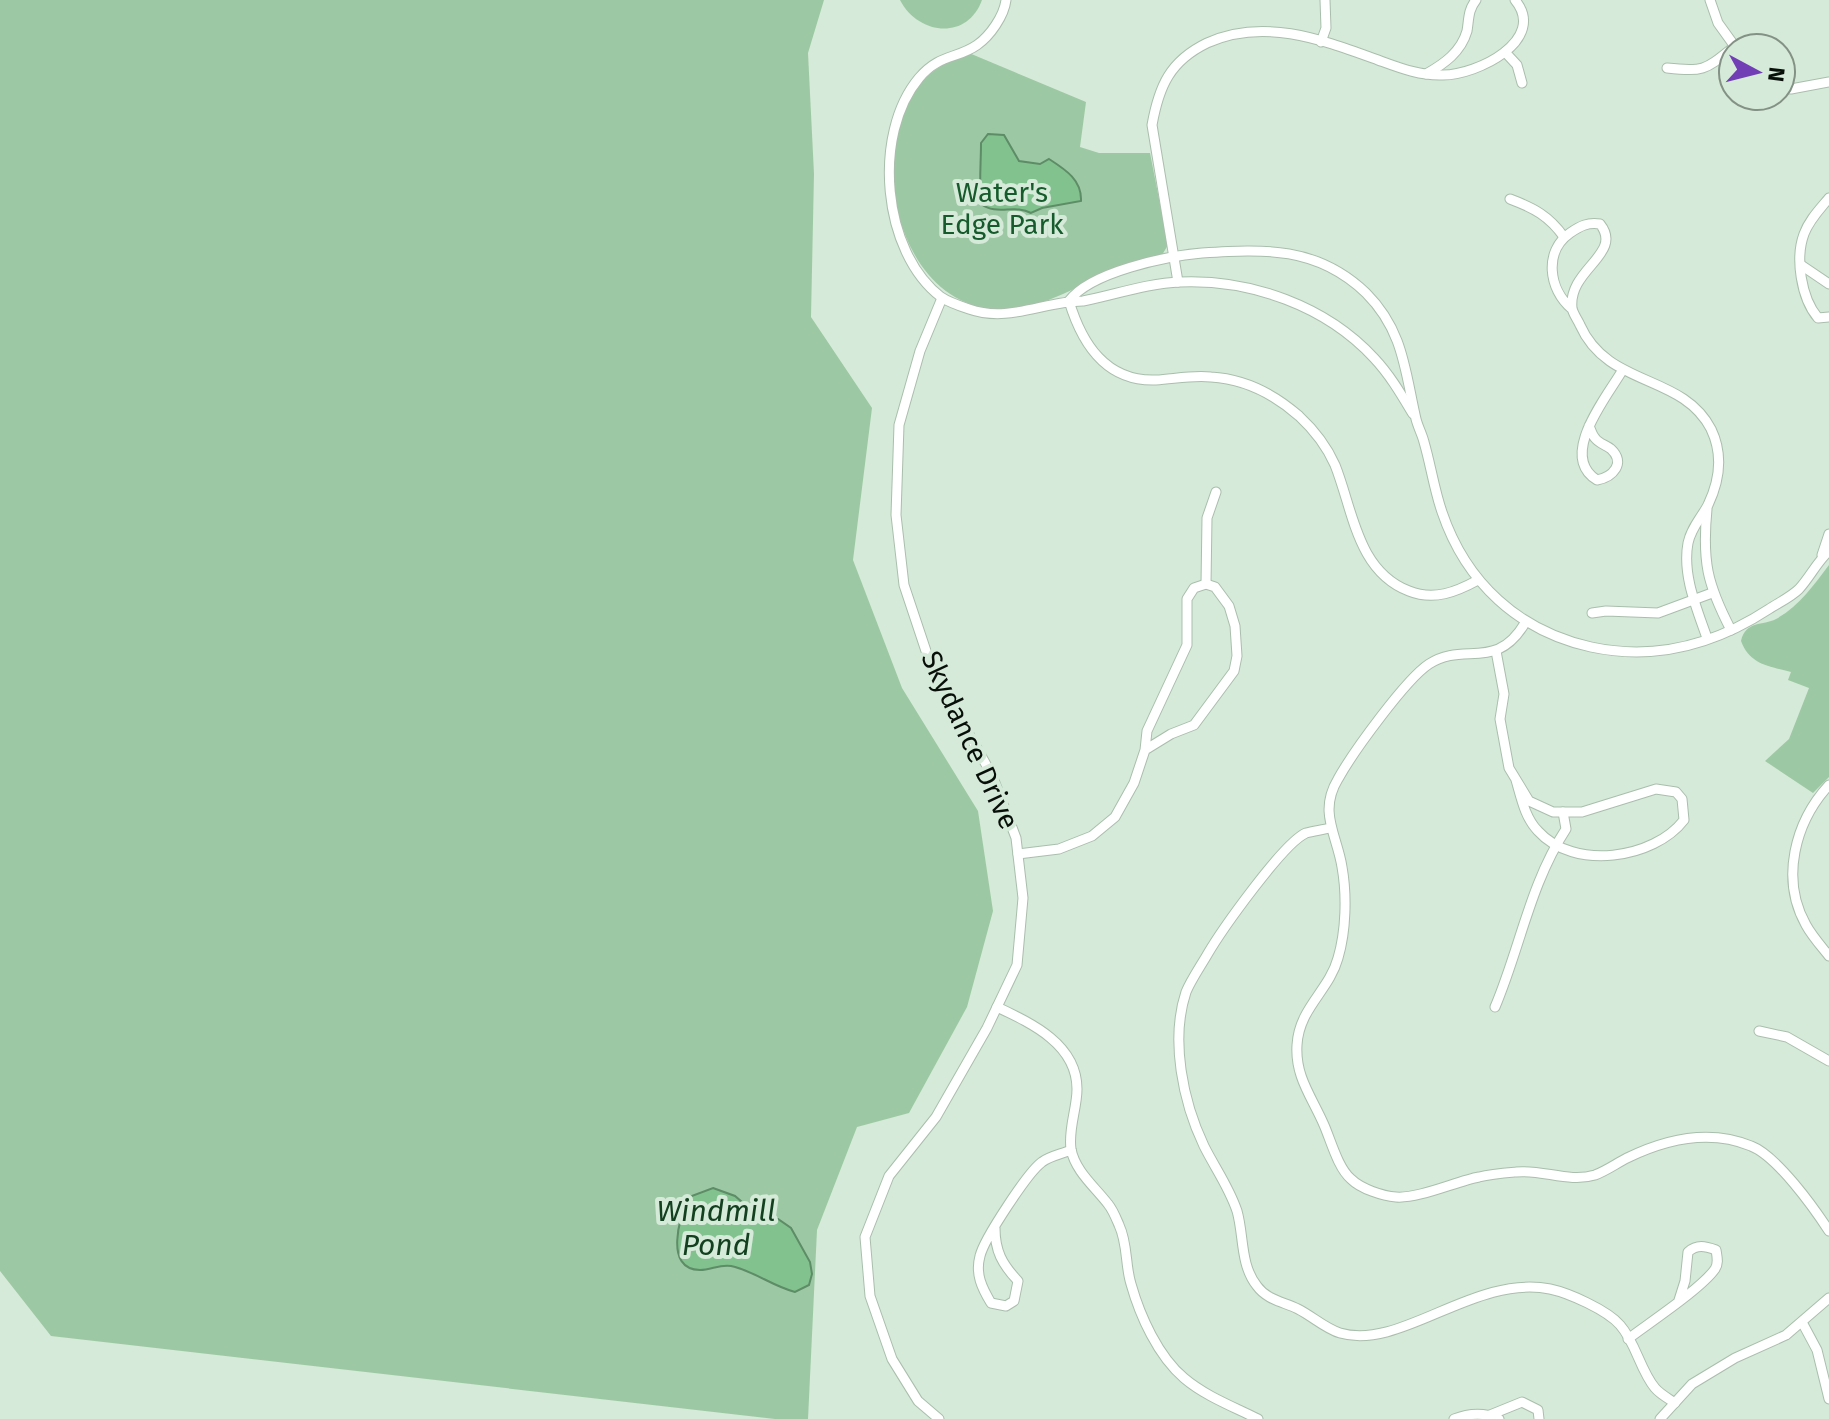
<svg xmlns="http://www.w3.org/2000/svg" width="1829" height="1419" font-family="'Fira Sans',sans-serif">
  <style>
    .green { fill: #9dc8a4 }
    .water { fill: #82c28e; stroke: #5d8c66; stroke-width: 2 }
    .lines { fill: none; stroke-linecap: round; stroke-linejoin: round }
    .minor-casing { stroke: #aabead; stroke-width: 11 }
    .minor { stroke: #fff; stroke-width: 9 }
    .labels { text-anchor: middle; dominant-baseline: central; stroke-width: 8; stroke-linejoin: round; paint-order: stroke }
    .park-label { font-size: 28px; fill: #155b2b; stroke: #d5ead8 }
    .street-label { font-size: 28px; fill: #080f09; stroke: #d5ead8 }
    .water-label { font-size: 30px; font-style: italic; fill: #134120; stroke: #d5ead8 }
  </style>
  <rect width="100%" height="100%" fill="#d5ead8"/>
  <g class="green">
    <path d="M0,0H824L808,53L814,174L811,317L872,408L853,560L902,688L978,811L993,911L967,1007L909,1113L857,1127L817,1230L808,1419H775L51,1336L0,1271Z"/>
    <path d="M900,0H982C967,41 918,35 900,0Z"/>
    <path d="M969,53L1086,102L1080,147L1099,153H1150L1168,245L1162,255C1148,259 1134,262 1121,267C1079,283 1036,316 989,309C894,295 865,147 923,81C935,67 952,60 969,53Z"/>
    <path d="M1829,565V777L1813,793L1765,761L1789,739L1809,688L1788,680L1791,672C1769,666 1750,665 1741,641C1746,620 1763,626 1776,619C1798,607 1814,585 1829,565Z"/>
  </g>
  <g class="water">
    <path d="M988,134L1004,135L1019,161L1040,164L1049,159C1066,170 1082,180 1081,201L1042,208L1031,213C1014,204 997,216 981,204C979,184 981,163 981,143Z"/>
    <path d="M713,1188L735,1196L757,1215L778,1219L791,1228L810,1262L812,1274L809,1285L795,1292C772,1286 754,1271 731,1266C720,1264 711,1270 700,1270C663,1269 680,1216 689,1197Z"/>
  </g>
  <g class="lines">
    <defs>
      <g id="minor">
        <path d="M1006,0C1004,16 990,36 977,45C957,59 939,54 919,78C872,134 882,252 941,297C948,302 960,306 969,309C1009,323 1044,301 1083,301C1114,295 1148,283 1180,282C1251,279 1326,306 1374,358C1390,375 1401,394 1413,414"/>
        <path d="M1710,0L1718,23L1736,48"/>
        <path d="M1321,42L1326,28L1325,0"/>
        <path d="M1505,52L1517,65L1522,83"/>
        <path d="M1667,68C1705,72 1705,70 1735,46"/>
        <path d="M1426,74C1444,64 1461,52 1467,31C1469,19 1468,10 1476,0"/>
        <path d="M1781,87L1791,89L1829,82"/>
        <path d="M1829,198C1820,209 1809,220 1804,234C1795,258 1801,298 1818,318L1829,317"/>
        <path d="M1510,199C1534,208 1549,216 1564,237"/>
        <path d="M1801,265L1829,284"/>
        <path d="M1178,282L1152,125C1159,86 1170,61 1207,43C1264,17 1323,40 1378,60C1400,68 1420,76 1443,75C1477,75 1548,40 1515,0"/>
        <path d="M1069,301C1090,272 1167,256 1202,253C1264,249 1317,246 1366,293C1404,331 1405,372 1416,419C1418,427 1422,434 1424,442C1431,466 1434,489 1442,512C1466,583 1519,631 1591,647C1656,661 1714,645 1769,609C1778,603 1791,597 1799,589C1810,577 1817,562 1829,551"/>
        <path d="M1069,301C1082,344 1106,382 1156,380C1174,379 1192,375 1211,377C1244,379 1274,394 1299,416C1313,429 1327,447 1335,465C1353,510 1357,571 1409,591C1434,601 1456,592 1478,580"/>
        <path d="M1572,309C1548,289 1544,251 1570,233C1580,226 1588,222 1600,224C1624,254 1568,269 1572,308C1573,314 1578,320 1580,325C1608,388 1682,373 1711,429C1723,454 1720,480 1708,505C1701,518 1691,528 1688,543C1682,575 1697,609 1707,638"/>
        <path d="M1589,426C1591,430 1592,435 1595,438C1598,443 1606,445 1611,449C1626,463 1613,477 1597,480C1558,456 1606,398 1622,371"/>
        <path d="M1707,509C1702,561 1707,584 1731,630"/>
        <path d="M1822,555L1829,534"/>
        <path d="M1206,584L1207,518L1216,492"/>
        <path d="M1592,613L1606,611L1658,613L1712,593"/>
        <path d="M1525,623C1496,672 1464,641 1429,664C1406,679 1353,752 1338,779C1318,812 1337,835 1342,867C1347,895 1346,931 1338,958C1329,991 1299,1008 1297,1045C1295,1077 1312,1097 1324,1125C1331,1141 1338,1168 1351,1179C1361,1189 1383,1196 1396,1197C1418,1199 1457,1181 1479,1177C1491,1174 1504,1173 1516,1172C1542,1169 1569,1183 1595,1175C1606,1171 1617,1163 1627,1158C1666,1139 1710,1129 1751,1146C1777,1156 1814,1208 1829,1231"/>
        <path d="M1496,651L1504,694L1500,719L1509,768L1529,801L1553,812H1582L1656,789L1676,792L1682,799L1684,820C1654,859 1574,871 1538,831C1525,818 1521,797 1516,780"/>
        <path d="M1829,785C1795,822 1780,879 1806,925C1812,936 1821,946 1829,956"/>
        <path d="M1330,828C1322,830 1313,831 1306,833C1283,843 1221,931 1207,955C1200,967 1191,980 1186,992C1170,1040 1183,1102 1204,1146C1215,1168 1229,1187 1237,1211C1244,1235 1240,1265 1257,1286C1267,1300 1284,1302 1298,1309C1312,1316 1326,1329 1340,1333C1401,1351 1474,1274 1550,1289C1569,1293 1607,1310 1620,1325C1636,1343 1640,1370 1655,1388C1660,1394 1669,1399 1675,1403"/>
        <path d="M1018,854L1059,849L1092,836L1115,817L1134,783L1145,750L1147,731L1187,645V599L1194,588L1206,584L1215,587L1229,606L1235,626L1237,656L1234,671L1194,725L1171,734L1145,750"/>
        <path d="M997,1007C1031,1023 1077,1044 1077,1089C1077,1109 1068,1129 1071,1149C1075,1171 1095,1187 1108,1204C1113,1210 1116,1218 1119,1225C1128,1244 1125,1265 1131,1284C1140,1316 1158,1356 1184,1378C1205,1396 1234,1407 1258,1419"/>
        <path d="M1495,1007C1520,948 1530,884 1566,829L1563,812"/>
        <path d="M1759,1031L1787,1037L1829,1061"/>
        <path d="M995,1228C995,1251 1002,1264 1018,1281L1014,1301L1006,1306L991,1303C982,1288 975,1274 980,1256C984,1239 1028,1172 1042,1162C1050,1156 1062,1154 1071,1150"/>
        <path d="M1802,1322L1817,1350L1829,1399"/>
        <path d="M1628,1339C1649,1323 1702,1288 1715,1269C1719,1263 1717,1257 1716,1250C1705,1246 1697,1244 1688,1252L1685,1281L1679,1300"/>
        <path d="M1490,1415L1522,1402L1538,1410L1539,1419"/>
        <path d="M939,1419L918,1401L892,1359L870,1296L865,1237L889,1176L936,1117L987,1028L1017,965L1023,898L1016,838L992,775L932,669L904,585L896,515L899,425L920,351L942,298"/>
        <path d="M1454,1419C1469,1413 1484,1412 1499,1419"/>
        <path d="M1660,1419L1692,1384L1735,1358L1786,1335L1829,1298"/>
      </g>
    </defs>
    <use href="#minor" class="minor-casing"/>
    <use href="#minor" class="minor"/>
  </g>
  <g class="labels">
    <g class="park-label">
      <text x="1002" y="192">Water's<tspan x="1002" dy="32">Edge Park</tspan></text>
    </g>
    <g class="street-label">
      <text transform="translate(970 740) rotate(65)">Skydance Drive</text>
    </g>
    <g class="water-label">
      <text x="716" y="1211">Windmill<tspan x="716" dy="34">Pond</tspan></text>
    </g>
  </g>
  <g transform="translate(1757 72) rotate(97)"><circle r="38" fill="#d5ead8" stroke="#839285" stroke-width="2"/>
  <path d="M0-6L14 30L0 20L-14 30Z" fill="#723eb6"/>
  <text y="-12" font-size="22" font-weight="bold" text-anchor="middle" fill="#080f09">N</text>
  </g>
</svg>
